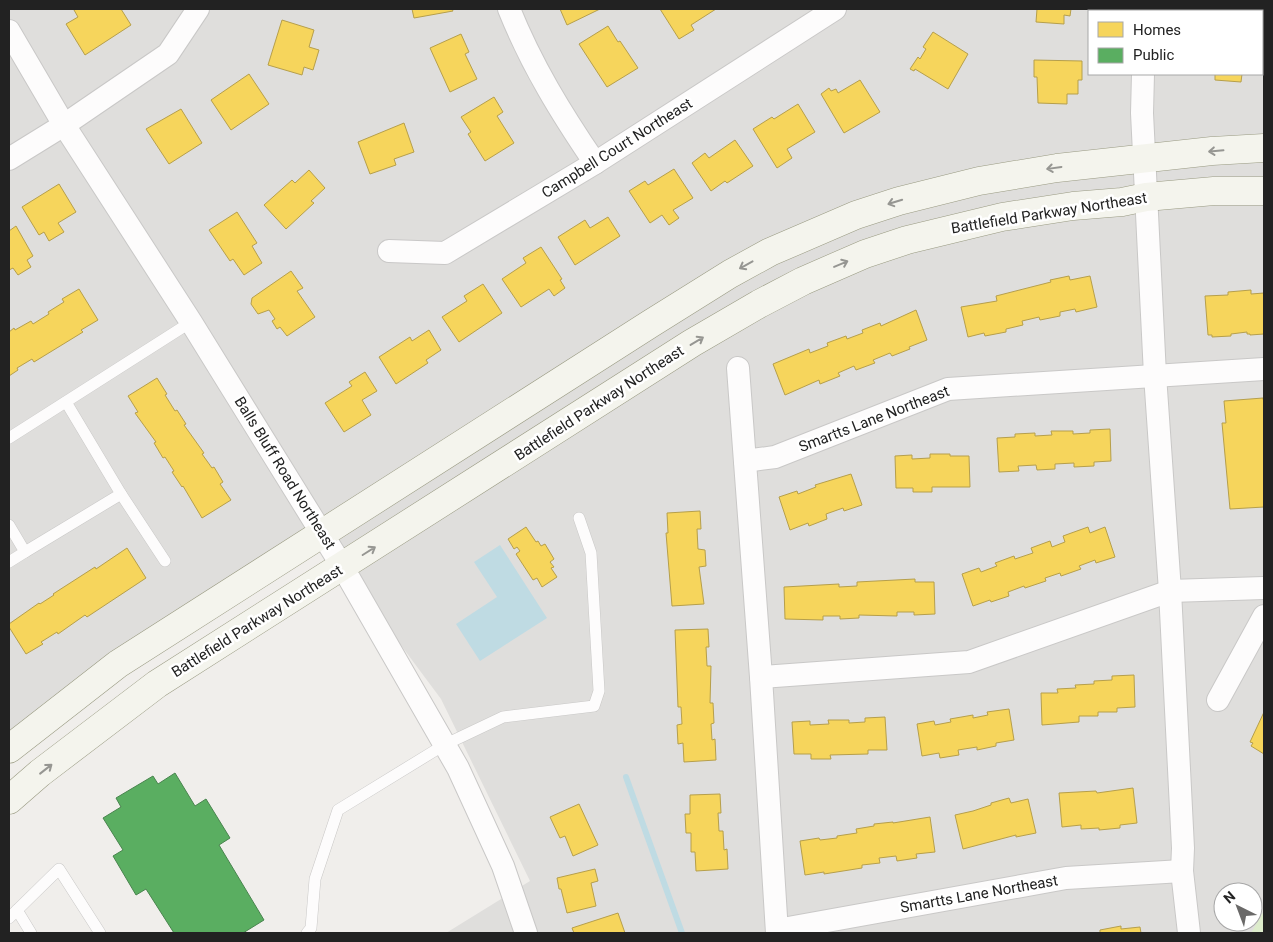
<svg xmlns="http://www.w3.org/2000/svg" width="1273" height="942" font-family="Roboto,sans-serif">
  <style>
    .residential { fill: #dfdedc; fill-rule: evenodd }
    .grass { fill: #ddeccb }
    .water { fill: #bfdbe3 }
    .homes { fill: #f6d55c; stroke: #b69f4b }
    .public { fill: #5aae61; stroke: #49844e }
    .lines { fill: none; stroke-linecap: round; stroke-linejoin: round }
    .stream { stroke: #bfdbe3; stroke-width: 6 }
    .lane-casing { stroke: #c9c8c7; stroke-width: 12 }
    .street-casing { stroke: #c9c8c7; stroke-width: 24 }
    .secondary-casing { stroke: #999a82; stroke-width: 29 }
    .lane { stroke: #fdfcfc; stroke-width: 11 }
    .street { stroke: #fdfcfc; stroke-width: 22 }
    .secondary { stroke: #f4f4ed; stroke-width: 28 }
    .oneway { stroke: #969692 }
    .labels { text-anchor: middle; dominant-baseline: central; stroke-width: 5; stroke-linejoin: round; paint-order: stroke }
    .street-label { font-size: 15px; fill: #222; stroke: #fff }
  </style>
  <rect width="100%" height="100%" fill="#f0eeeb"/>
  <path class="residential" d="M9,9H1264V933H446L530,881L441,699L342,566L322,532L9,754ZM1089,11H1262V74H1089ZM1223,892H1253V922H1223Z"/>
  <path class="grass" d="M1264,911V933H1251Z"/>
  <path class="water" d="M500,545L547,618L480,661L456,624L497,597L474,562Z"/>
  <g class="homes">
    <path d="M77,9H121L131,25L85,55L66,24L78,17L74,10Z"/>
    <path d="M412,9H452L453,11L414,18Z"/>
    <path d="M560,9H600L567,25Z"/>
    <path d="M660,9H716L691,25L694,30L679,39Z"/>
    <path d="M1037,9H1071L1070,16L1064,15V24L1036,22Z"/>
    <path d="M282,20L314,30L309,47L319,50L313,70L304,67L302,75L268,65Z"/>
    <path d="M608,26L618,42L620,41L638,68L607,87L579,44Z"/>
    <path d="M933,32L968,54L948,89L915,69L914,71L910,69L918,57L920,59L926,49L923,47Z"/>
    <path d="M461,34L469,52L465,54L477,79L450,92L430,48Z"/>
    <path d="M1034,60L1082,61V80H1078V94H1067V104L1038,103L1037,77H1034Z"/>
    <path d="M249,74L269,104L231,130L211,100Z"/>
    <path d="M1215,74H1242L1241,82L1215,80Z"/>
    <path d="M860,80L880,112L844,133L821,94L829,88L831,91L836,89L838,93Z"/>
    <path d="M494,97L503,112L497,116L514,143L485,161L468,134L471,132L461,117Z"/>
    <path d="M798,104L815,132L787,149L792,158L777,168L753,129L772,117L774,119Z"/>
    <path d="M181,109L202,143L169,164L146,129Z"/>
    <path d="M404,123L414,152L394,159L396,165L370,174L358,142Z"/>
    <path d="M735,140L753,166L727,183L725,181L711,191L692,163L705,153L709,158Z"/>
    <path d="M674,169L693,198L673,210L679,218L669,225L662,215L650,223L629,191L645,181L648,185Z"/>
    <path d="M309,170L325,188L311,201L314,203L286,229L264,205L292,180L295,183Z"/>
    <path d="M59,184L76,212L58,223L64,232L49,241L44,232L39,235L22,207Z"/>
    <path d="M237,212L257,243L252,246L262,263L244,275L233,259L230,261L209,230Z"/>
    <path d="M608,217L620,236L575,265L558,237L585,220L590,228Z"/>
    <path d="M16,226L33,256L27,260L31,267L18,275L13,268L9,270V231Z"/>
    <path d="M541,247L562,279L560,280L565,288L554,296L549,289L521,307L502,279L526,263L523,258Z"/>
    <path d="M291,271L303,288L297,291L315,317L287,336L280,327L277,329L272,321L275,319L269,310L258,314L251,304L252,298Z"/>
    <path d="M1069,276L1070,280L1090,276L1097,307L1076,312L1075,309L1060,312V316L1040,320L1039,317L1022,321L1023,325L1006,329V332L985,336L984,333L968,337L961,307L997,301L996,296L1051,282L1050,280Z"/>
    <path d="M483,284L502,313L459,342L442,317L467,301L464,296Z"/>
    <path d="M79,289L98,320L81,330L83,332L34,362L32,359L17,368L18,370L9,376V332L14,328L15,330L31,321L33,324L49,314L48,312L64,302L62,299Z"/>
    <path d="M1251,290V294L1264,293V334L1250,335V334H1247V332L1231,334V336L1212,337V335H1208L1205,296L1228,295V292Z"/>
    <path d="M916,310L927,340L909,347L910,349L892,356L890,353L873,360L875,363L856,370L854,366L838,373L840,376L820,384L819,380L785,395L773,364L809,349L810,353L828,346L827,343L846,336L847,339L863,333L862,330L880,323L881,326Z"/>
    <path d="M429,330L441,350L426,360L428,363L396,384L379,357L410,337L412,341Z"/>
    <path d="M365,372L377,391L362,400L371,415L344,432L325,403L352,386L349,382Z"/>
    <path d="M157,378L167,394L165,395L175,411L177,410L186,424L184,425L204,453L202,454L212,468L214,467L223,482L220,484L231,500L202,518L183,486L182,487L172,472L174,471L165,457L163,458L154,443L156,442L135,413L138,412L128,396Z"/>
    <path d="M1263,398L1264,403V507L1230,509L1222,423H1226L1224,401Z"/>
    <path d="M1110,429L1111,461L1094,462V466L1074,467V463L1055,464V469L1037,470L1036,465L1018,466L1019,471L999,472L997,438L1015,437V434L1035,433V436L1052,435L1051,431H1073V434L1090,433V430Z"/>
    <path d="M930,454H950V456H969L970,487H932V492H913V488H896L895,456L912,455V459L930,458Z"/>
    <path d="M851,474L862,505L844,511L843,508L826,514L827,519L809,526L808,523L790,530L779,497L797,491L798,494L816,487L815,485Z"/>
    <path d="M700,511L701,529H697L698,549L705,550L706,566L699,567L704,604L672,606L666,533H668L667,513Z"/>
    <path d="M526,527L536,542L538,541L541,546L545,544L554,559L550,562L554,567L551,568L557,577L542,587L537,578L533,580L516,554L520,551L517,547L514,549L508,539Z"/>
    <path d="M1088,527L1090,533L1105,527L1115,557L1096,563L1095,560L1079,566L1081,569L1061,576L1060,573L1045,578L1046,581L1025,588L1024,586L1008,592L1009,596L991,602L990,600L973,606L962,574L979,568L981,572L997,566L995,563L1014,556L1015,559L1033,553L1031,548L1050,541L1052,547L1065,542L1063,536Z"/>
    <path d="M127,548L146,578L87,617L85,615L58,634L57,632L41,642L43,644L26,654L9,627V624L39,603L40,604L54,595L53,594L95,567L96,569Z"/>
    <path d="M915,579V582H934L935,614L914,615V612H897V616L859,615V618L840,619V616H823V620L785,619L784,587L839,584V587L857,586V582Z"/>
    <path d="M708,629L709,647H706L707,666H711L710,703H713L714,723L711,724L712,740L715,739L716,760L684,762L683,743L678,744L677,725L682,724L681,707H678L675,630Z"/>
    <path d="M1134,675L1135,707L1117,708V712H1098V716H1079V722L1042,725L1041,693H1058L1057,689L1076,688L1075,685L1094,684V681L1112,680V676Z"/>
    <path d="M1009,709L1014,740L996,743V746L977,750V747L958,750L959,755L940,758L939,753L922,756L917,724L934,721L935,725L951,722L950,719L973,715V718L988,715L987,712Z"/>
    <path d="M1264,712V754L1251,746L1253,743L1250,742Z"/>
    <path d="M885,717L887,750H868V754L830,755L831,759H811V754H794L792,722L810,721V725L829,724L828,720H849V723L865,722V718Z"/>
    <path d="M1133,788L1137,823L1120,825V828L1099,830V828L1081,829V825L1062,827L1059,793L1096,791L1097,793Z"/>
    <path d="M720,794L721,813H718L719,831H723L724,850L727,849L728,869L696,871L695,852H691V833H686L685,814H690V795Z"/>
    <path d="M1009,798L1011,803L1028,799L1036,833L1016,837V835L963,849L955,815L973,811L991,805V803Z"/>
    <path d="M579,804L598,845L573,856L565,836L560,838L550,817Z"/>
    <path d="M930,817L935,852L916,854L917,858L897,861L896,856L879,858L880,863L862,865V868L824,874V872L805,875L800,841L819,838L820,840L837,838V836L857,833L856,829L874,826V824L893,822V823Z"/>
    <path d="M595,869L598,881L591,883L596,906L567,913L561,889H559L557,878Z"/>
    <path d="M618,913L625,933H574L572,928Z"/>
    <path d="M1121,926V929L1140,927L1141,933H1100V930Z"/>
  </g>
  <path class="public" d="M175,773L195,806L206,799L230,838L219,845L264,920L243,933H174L146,889L136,895L113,856L123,850L103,818L121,807L116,798L153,776L158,784Z"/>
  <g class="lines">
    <path class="stream" d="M626,777L682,933"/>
    <defs>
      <g id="lane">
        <path d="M9,438L191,322"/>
        <path d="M121,494L165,561"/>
        <path d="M9,525L25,552L9,562"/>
        <path d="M25,552L121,494L66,402"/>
        <path d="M17,910L31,933"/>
        <path d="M9,918L59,869L100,933"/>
        <path d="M307,933L311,928L315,879L338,810L444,745L503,717L594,706L599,691L591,553L579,518"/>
      </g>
      <g id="street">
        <path d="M509,9C532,66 561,113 595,163"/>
        <path d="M1143,11V9"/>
        <path d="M9,31L64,125L191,322L342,566L458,768L503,866L526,933"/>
        <path d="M1143,74L1142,113L1155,375L1170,591L1183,848L1182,871L1189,933"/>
        <path d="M9,159L64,125L168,54L198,9"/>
        <path d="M389,251L445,253L595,163L835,9"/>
        <path d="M738,368L761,677L777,933"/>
        <path d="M745,461L775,457L948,389L1264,369"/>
        <path d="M761,677L969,662L1170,591L1264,588"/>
        <path d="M1218,700L1264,616"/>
        <path d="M777,930L1066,878L1182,871"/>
      </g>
      <g id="secondary">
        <path d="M9,749L118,664L650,324L730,274L770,252L856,215L899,201L979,181L1057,168L1212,151L1264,148"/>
        <path d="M9,800L40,773L157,684L692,343L759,304L803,281L865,254L907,240L1002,217L1073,206L1122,202L1146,197L1214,191H1264"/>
      </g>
    </defs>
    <use href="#lane" class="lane-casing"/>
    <use href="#street" class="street-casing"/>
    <use href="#secondary" class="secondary-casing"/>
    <use href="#lane" class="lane"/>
    <use href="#street" class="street"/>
    <use href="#secondary" class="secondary"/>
  </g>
  <defs><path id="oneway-shaft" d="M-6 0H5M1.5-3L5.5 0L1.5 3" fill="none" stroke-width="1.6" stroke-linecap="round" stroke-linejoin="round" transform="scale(1.25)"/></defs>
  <g class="oneway">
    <use href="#oneway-shaft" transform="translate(1216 151) rotate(175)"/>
    <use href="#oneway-shaft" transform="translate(1054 168) rotate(172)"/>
    <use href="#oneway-shaft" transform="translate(895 202) rotate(163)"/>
    <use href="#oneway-shaft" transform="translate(841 264) rotate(-23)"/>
    <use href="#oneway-shaft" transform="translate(746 265) rotate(151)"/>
    <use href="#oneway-shaft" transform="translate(697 341) rotate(-31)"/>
    <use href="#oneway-shaft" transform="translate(369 551) rotate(-32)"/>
    <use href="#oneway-shaft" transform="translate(46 769) rotate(-38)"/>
  </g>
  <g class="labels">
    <g class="street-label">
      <text transform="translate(617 148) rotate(-32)">Campbell Court Northeast</text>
      <text transform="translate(1049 213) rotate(-9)">Battlefield Parkway Northeast</text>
      <text transform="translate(599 403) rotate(-33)">Battlefield Parkway Northeast</text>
      <text transform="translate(874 419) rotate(-21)">Smartts Lane Northeast</text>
      <text transform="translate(285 473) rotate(58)">Balls Bluff Road Northeast</text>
      <text transform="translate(257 621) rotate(-32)">Battlefield Parkway Northeast</text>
      <text transform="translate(979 894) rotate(-10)">Smartts Lane Northeast</text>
    </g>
  </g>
  <rect width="1273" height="942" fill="none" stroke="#222222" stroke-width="20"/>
  <rect x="1088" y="10" width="175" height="65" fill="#ffffff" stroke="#a7a7a7"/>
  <rect x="1098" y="22" width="25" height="15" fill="#f6d55c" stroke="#a7a7a7"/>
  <text x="1133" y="35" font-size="15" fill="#222222">Homes</text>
  <rect x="1098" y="48" width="25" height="15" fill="#5aae61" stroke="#a7a7a7"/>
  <text x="1133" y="60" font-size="15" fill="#222222">Public</text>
  <g transform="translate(1238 907) rotate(318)"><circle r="24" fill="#ffffff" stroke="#a7a7a7"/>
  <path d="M0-4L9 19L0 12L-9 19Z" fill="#6a6968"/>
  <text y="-8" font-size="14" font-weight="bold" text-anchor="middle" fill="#222222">N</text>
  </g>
</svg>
